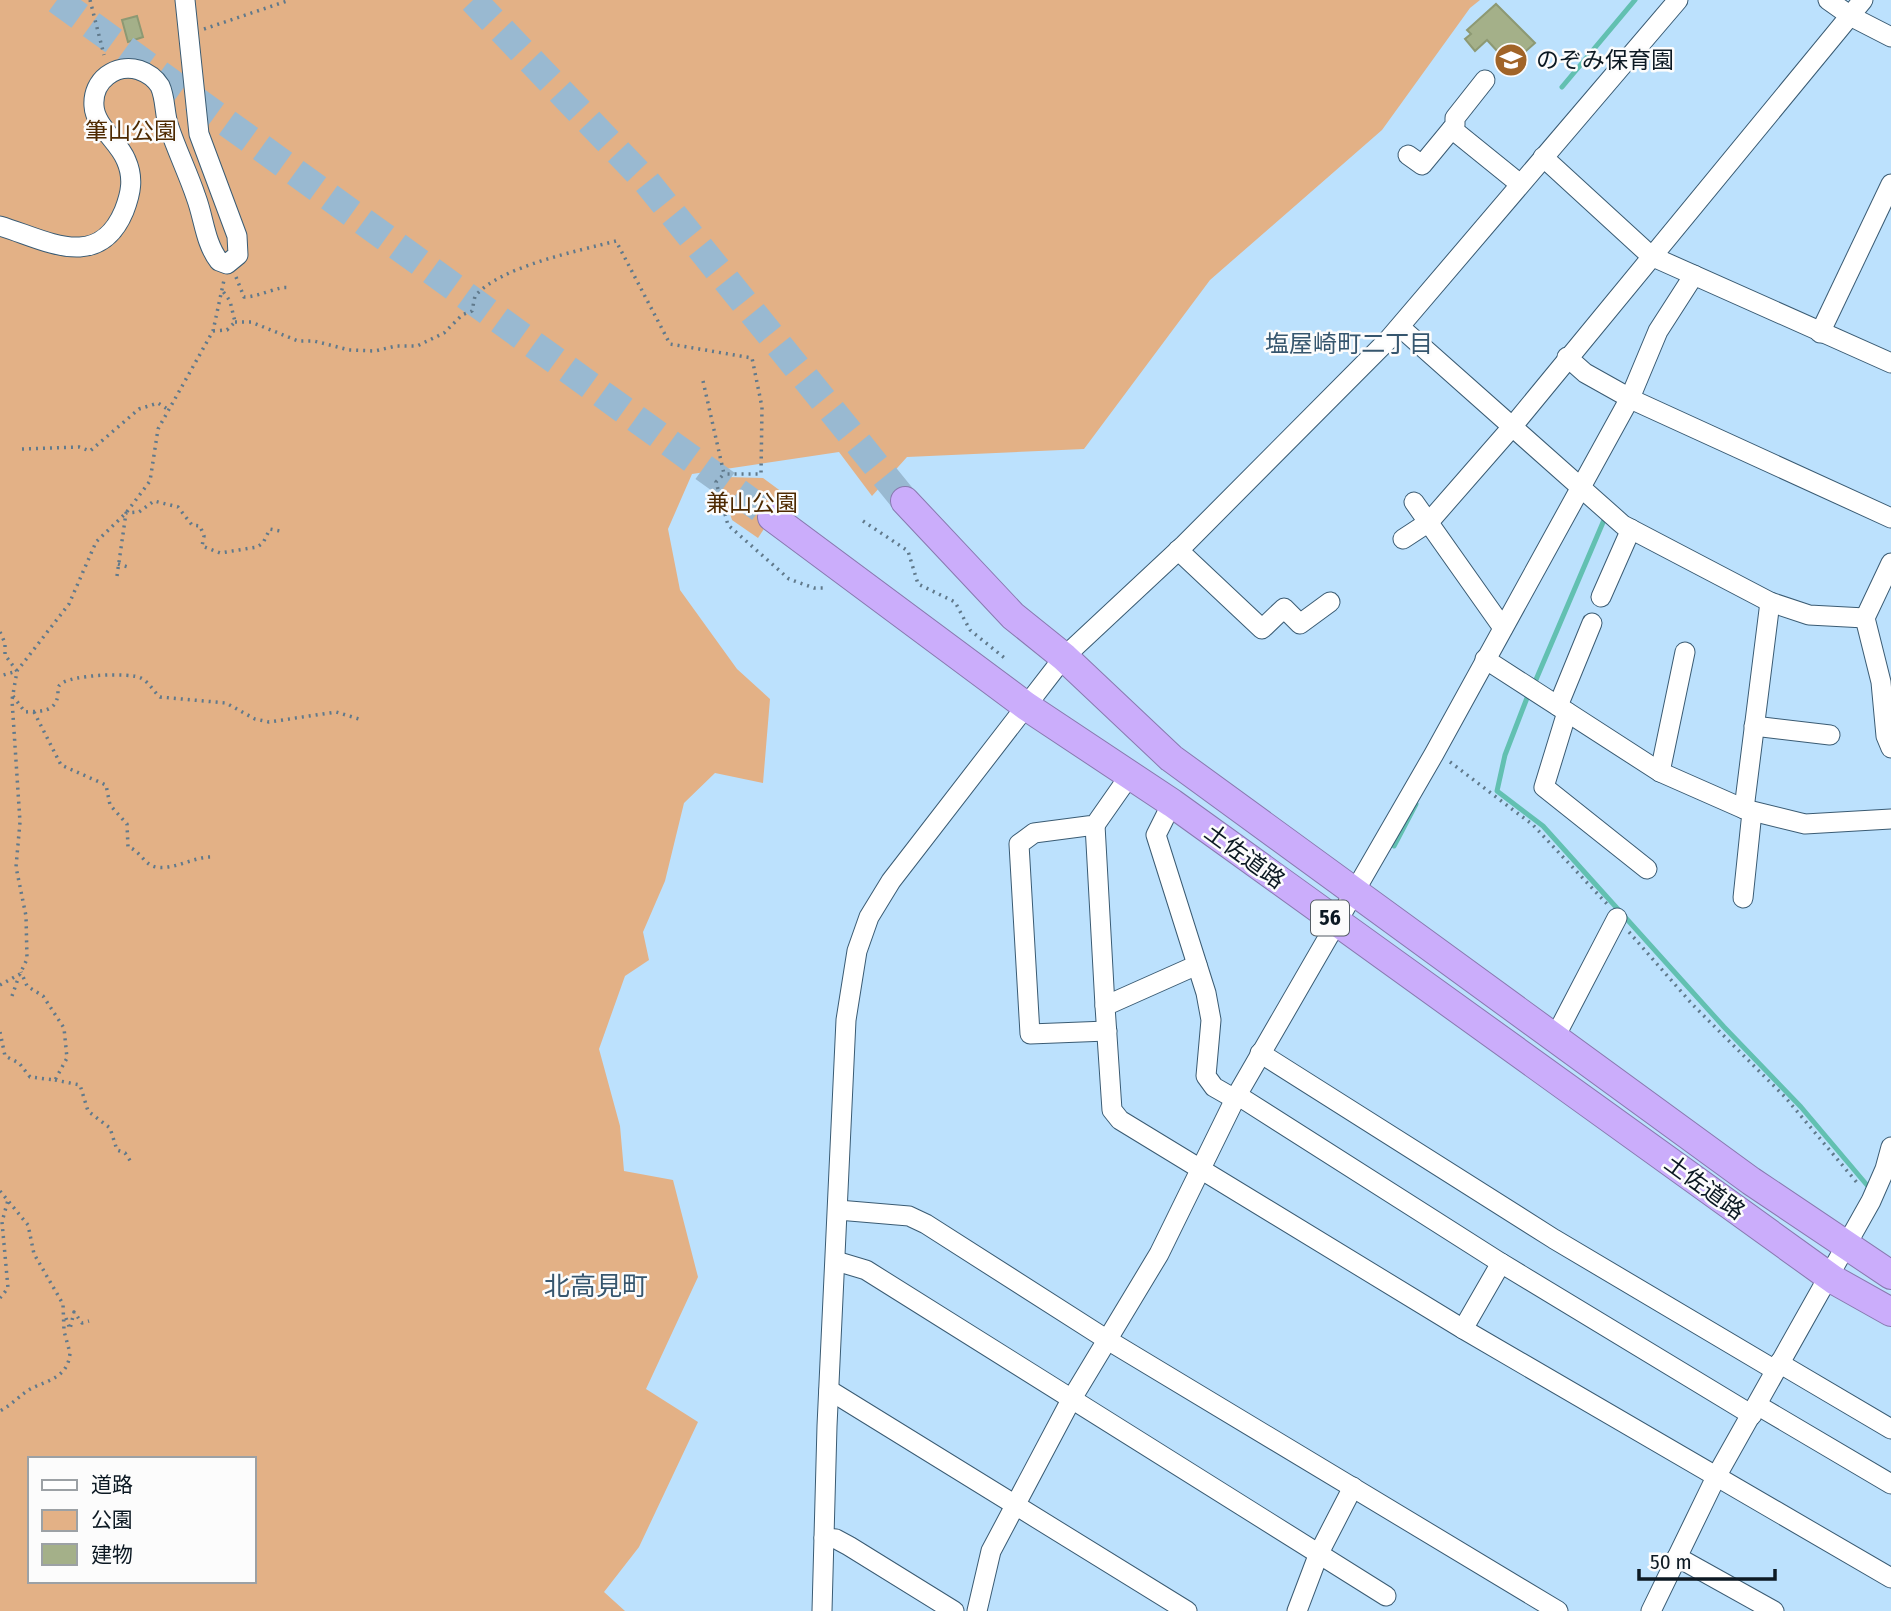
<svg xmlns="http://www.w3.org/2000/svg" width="1891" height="1611" font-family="'Fira Sans Condensed','Noto Sans JP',sans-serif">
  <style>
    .green { fill: #e3b186; fill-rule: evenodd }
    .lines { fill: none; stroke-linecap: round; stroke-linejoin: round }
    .stream { stroke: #62c0b1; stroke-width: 5 }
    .building { fill: #a4b089; stroke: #8d9973; stroke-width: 2 }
    .highway-tunnel { stroke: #99b9d1; stroke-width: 28; stroke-dasharray: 28 14; stroke-linecap: butt }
    .minor-casing { stroke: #3a5b73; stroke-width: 21 }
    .highway-casing { stroke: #8879af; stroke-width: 30 }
    .path { stroke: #60798b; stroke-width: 3.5; stroke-dasharray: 2 5; stroke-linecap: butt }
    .minor { stroke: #fff; stroke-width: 19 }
    .highway { stroke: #cbadfb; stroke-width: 28 }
    .labels { text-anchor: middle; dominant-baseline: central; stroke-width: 5; stroke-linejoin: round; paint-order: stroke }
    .shield { fill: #fcfcfc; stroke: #545d64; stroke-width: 2 }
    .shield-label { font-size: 21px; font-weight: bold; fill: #0c1923 }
    .poi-label { font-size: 23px; fill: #0c1923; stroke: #fcfcfc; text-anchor: start }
    .park-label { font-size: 23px; fill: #4e2a01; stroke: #fcfcfc }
    .street-label { font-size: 23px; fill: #0c1923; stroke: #fcfcfc }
    .neighbourhood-label { font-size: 24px; fill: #36566e; stroke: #fcfcfc }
    .quarter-label { font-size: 26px; fill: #36566e; stroke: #fcfcfc }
  </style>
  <rect width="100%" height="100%" fill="#bce1fd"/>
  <g class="green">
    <path d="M0,0H1480L1470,8L1382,130L1210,280L1084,449L907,457L872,496L839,452L692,474L668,529L680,590L737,669L770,699L763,783L715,773L684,803L665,881L643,932L649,960L625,976L599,1049L620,1126L624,1171L673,1180L698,1277L646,1389L698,1422L639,1547L604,1592L625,1611H0ZM30,1459H254V1581H30Z"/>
    <path d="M727,477L763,478L786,495L758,538L732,520L720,484Z"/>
  </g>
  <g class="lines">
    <g class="stream">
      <path d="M1562,87L1635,0"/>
      <path d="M1535,682L1604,520"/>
      <path d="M1527,698L1505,755L1497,791L1543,826L1724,1027L1801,1107L1872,1191"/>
      <path d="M1394,846L1416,804"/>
    </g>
  </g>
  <g class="building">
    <path d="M1496,4L1535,43L1517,59L1506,47L1499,53L1487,40L1475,51L1465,39L1471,34L1467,30Z"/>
    <path d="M137,16L143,37L128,42L122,20Z"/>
  </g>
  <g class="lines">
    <g class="highway-tunnel">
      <path d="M57,0L772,517"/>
      <path d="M473,0L646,181L905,501"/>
    </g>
    <defs>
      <g id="minor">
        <path d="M1828,0L1852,17L1891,37"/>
        <path d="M1452,129L1520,184"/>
        <path d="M1408,155L1422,165L1455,125V118L1485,80"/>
        <path d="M1543,157L1651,256L1891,363"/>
        <path d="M0,226C44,239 98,273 124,211C131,193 134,178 126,160C119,142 95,126 94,106C92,80 116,63 139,70C148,73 155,78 160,86C166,99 164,114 169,127C177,151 188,173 196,197C204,218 205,243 219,261L227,264L238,255L237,236L199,134L185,0"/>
        <path d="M1400,327L1623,525L1770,602L1809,615L1865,618"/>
        <path d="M1820,333L1891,184"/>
        <path d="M1567,357L1585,373L1635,401L1891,518"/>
        <path d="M1414,502L1503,628"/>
        <path d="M1403,539L1429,522L1512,427L1863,0"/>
        <path d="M1178,550L1262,629L1284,608L1300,624L1330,602"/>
        <path d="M1891,563L1865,618L1881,682L1886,736L1891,748"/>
        <path d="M1601,597L1631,529"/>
        <path d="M1485,659L1660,772L1744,809L1805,824L1891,819"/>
        <path d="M1558,706L1592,623"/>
        <path d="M1567,712L1544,787L1647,869"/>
        <path d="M1754,726L1830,735"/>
        <path d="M1660,772L1685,652"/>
        <path d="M1172,803L1156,835L1206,993L1211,1020L1206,1076L1214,1087L1235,1099"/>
        <path d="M1744,809L1770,602"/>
        <path d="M1095,825L1105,1006"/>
        <path d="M1743,898L1752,812"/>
        <path d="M1197,965L1105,1006L1112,1110L1120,1120L1463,1329L1891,1578"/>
        <path d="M1107,1031L1030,1034L1019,844L1034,833L1095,825L1130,775"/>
        <path d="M1554,1039L1617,918"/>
        <path d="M1260,1053L1554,1239L1775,1370"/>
        <path d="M1237,1095L1501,1263L1752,1415"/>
        <path d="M838,1210L909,1216L926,1224L1106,1339L1558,1611"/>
        <path d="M836,1261L866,1270L1386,1596"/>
        <path d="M1463,1329L1501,1263"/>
        <path d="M1779,1363L1891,1429"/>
        <path d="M829,1390L1187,1611"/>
        <path d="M1757,1405L1891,1484"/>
        <path d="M824,1538L836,1539L849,1546L954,1611"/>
        <path d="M1677,1557L1774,1611"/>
        <path d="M822,1611L827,1426L846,1020L857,951L869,917L891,881L1064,657L1184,545L1388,340L1678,0"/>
        <path d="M977,1611L991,1551L1071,1400L1159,1254L1237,1095L1434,754L1630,398L1658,331L1694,275"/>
        <path d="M1297,1611L1319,1553L1353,1487"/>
        <path d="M1651,1611L1717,1475L1871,1201L1885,1169L1891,1147"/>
      </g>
      <g id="highway">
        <path d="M905,501L1013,616L1064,657L1171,758L1751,1181L1891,1275"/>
        <path d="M772,517L1026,706L1172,803L1834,1280L1891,1312"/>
      </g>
    </defs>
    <use href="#minor" class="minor-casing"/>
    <use href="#highway" class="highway-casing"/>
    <g class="path">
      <path d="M90,0L104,55"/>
      <path d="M204,29L290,0"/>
      <path d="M236,277L244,297C260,297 279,285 290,288"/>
      <path d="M235,322H251L298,341H314L349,350L375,351L396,346H417L444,333L462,315L472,311L475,296C501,266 578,251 616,241L670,344L752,358L762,407L761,474H724"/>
      <path d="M213,331L227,330L235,322L230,301L222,290"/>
      <path d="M703,381L724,474L716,482L728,525L789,579L814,588H827"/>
      <path d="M22,449L79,447L90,451L139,409L158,403L169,410"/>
      <path d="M863,521L908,551L918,584L955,602L970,630L1007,660"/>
      <path d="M118,564L128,567"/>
      <path d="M117,576L126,513L139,512L154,501L178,507L192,525L200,526L204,536L202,546L220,553L257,547L263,543L270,529L280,531"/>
      <path d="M0,632L5,643V655L17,671L0,676"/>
      <path d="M13,696L25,712C40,711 56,713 58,694C58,689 57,687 61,684C70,675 129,672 141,678C149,682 153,691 160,697L226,703L255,719L269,722L336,712L359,719"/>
      <path d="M34,712L61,765L106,785L110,805L127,824L128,847C140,850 144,865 156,867C176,870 194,856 213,857"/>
      <path d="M1450,762L1533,825L1607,904"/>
      <path d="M1629,932L1692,1004L1785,1097L1859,1185"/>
      <path d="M0,985L20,974L27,959L26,916L16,867L20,822L12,700L17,671L69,604L96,542L126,513L150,481L158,429L213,331L224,280"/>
      <path d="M12,996L19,976"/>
      <path d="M0,1032L5,1056L19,1063L30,1077L55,1080L67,1058L64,1028L43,996L27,986L21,972"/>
      <path d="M55,1080L80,1085L88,1111L110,1128L117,1150L125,1153L131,1162"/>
      <path d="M0,1191L28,1225L34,1254L63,1304L64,1331L70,1353C68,1377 49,1380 32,1388C21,1394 12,1405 0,1411"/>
      <path d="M0,1298L8,1288L2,1222L8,1200"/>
      <path d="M66,1318L70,1329L74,1312L82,1323L89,1321"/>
    </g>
    <use href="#minor" class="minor"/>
    <use href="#highway" class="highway"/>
  </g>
  <defs>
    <symbol id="school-disc" viewBox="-11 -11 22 22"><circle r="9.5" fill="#a16428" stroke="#fcfcfc"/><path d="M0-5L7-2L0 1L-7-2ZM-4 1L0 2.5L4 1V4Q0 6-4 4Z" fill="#fff"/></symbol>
  </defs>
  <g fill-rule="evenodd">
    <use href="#school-disc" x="1492" y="41" width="38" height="38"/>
  </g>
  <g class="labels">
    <rect class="shield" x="1311" y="900.5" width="38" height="35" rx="5"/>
    <g class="shield-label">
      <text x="1330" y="918">56</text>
    </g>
    <g class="poi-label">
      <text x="1536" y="60">のぞみ保育園</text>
    </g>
    <g class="park-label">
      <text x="131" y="131">筆山公園</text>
      <text x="752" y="503">兼山公園</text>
    </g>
    <g class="street-label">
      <text transform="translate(1245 856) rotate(36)">土佐道路</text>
      <text transform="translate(1705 1187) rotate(36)">土佐道路</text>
    </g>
    <g class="neighbourhood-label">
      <text x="1349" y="344">塩屋崎町二丁目</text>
    </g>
    <g class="quarter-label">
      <text x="596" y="1286">北高見町</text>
    </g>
  </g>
  <rect x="28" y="1457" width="228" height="126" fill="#fcfcfc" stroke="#9ca1a5" stroke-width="2"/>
  <rect x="42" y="1480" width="35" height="10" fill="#ffffff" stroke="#9ca1a5" stroke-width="2"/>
  <text x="91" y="1492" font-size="21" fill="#0c1923">道路</text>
  <rect x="42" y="1510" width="35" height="21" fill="#e3b186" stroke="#9ca1a5" stroke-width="2"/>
  <text x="91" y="1527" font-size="21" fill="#0c1923">公園</text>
  <rect x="42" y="1544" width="35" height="21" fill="#a4b089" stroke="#9ca1a5" stroke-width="2"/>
  <text x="91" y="1562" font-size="21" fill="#0c1923">建物</text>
  <path d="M1639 1569v10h136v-10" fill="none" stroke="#0c1923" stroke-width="3.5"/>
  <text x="1650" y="1569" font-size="21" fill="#0c1923" stroke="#fcfcfc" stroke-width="5" paint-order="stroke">50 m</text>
</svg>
